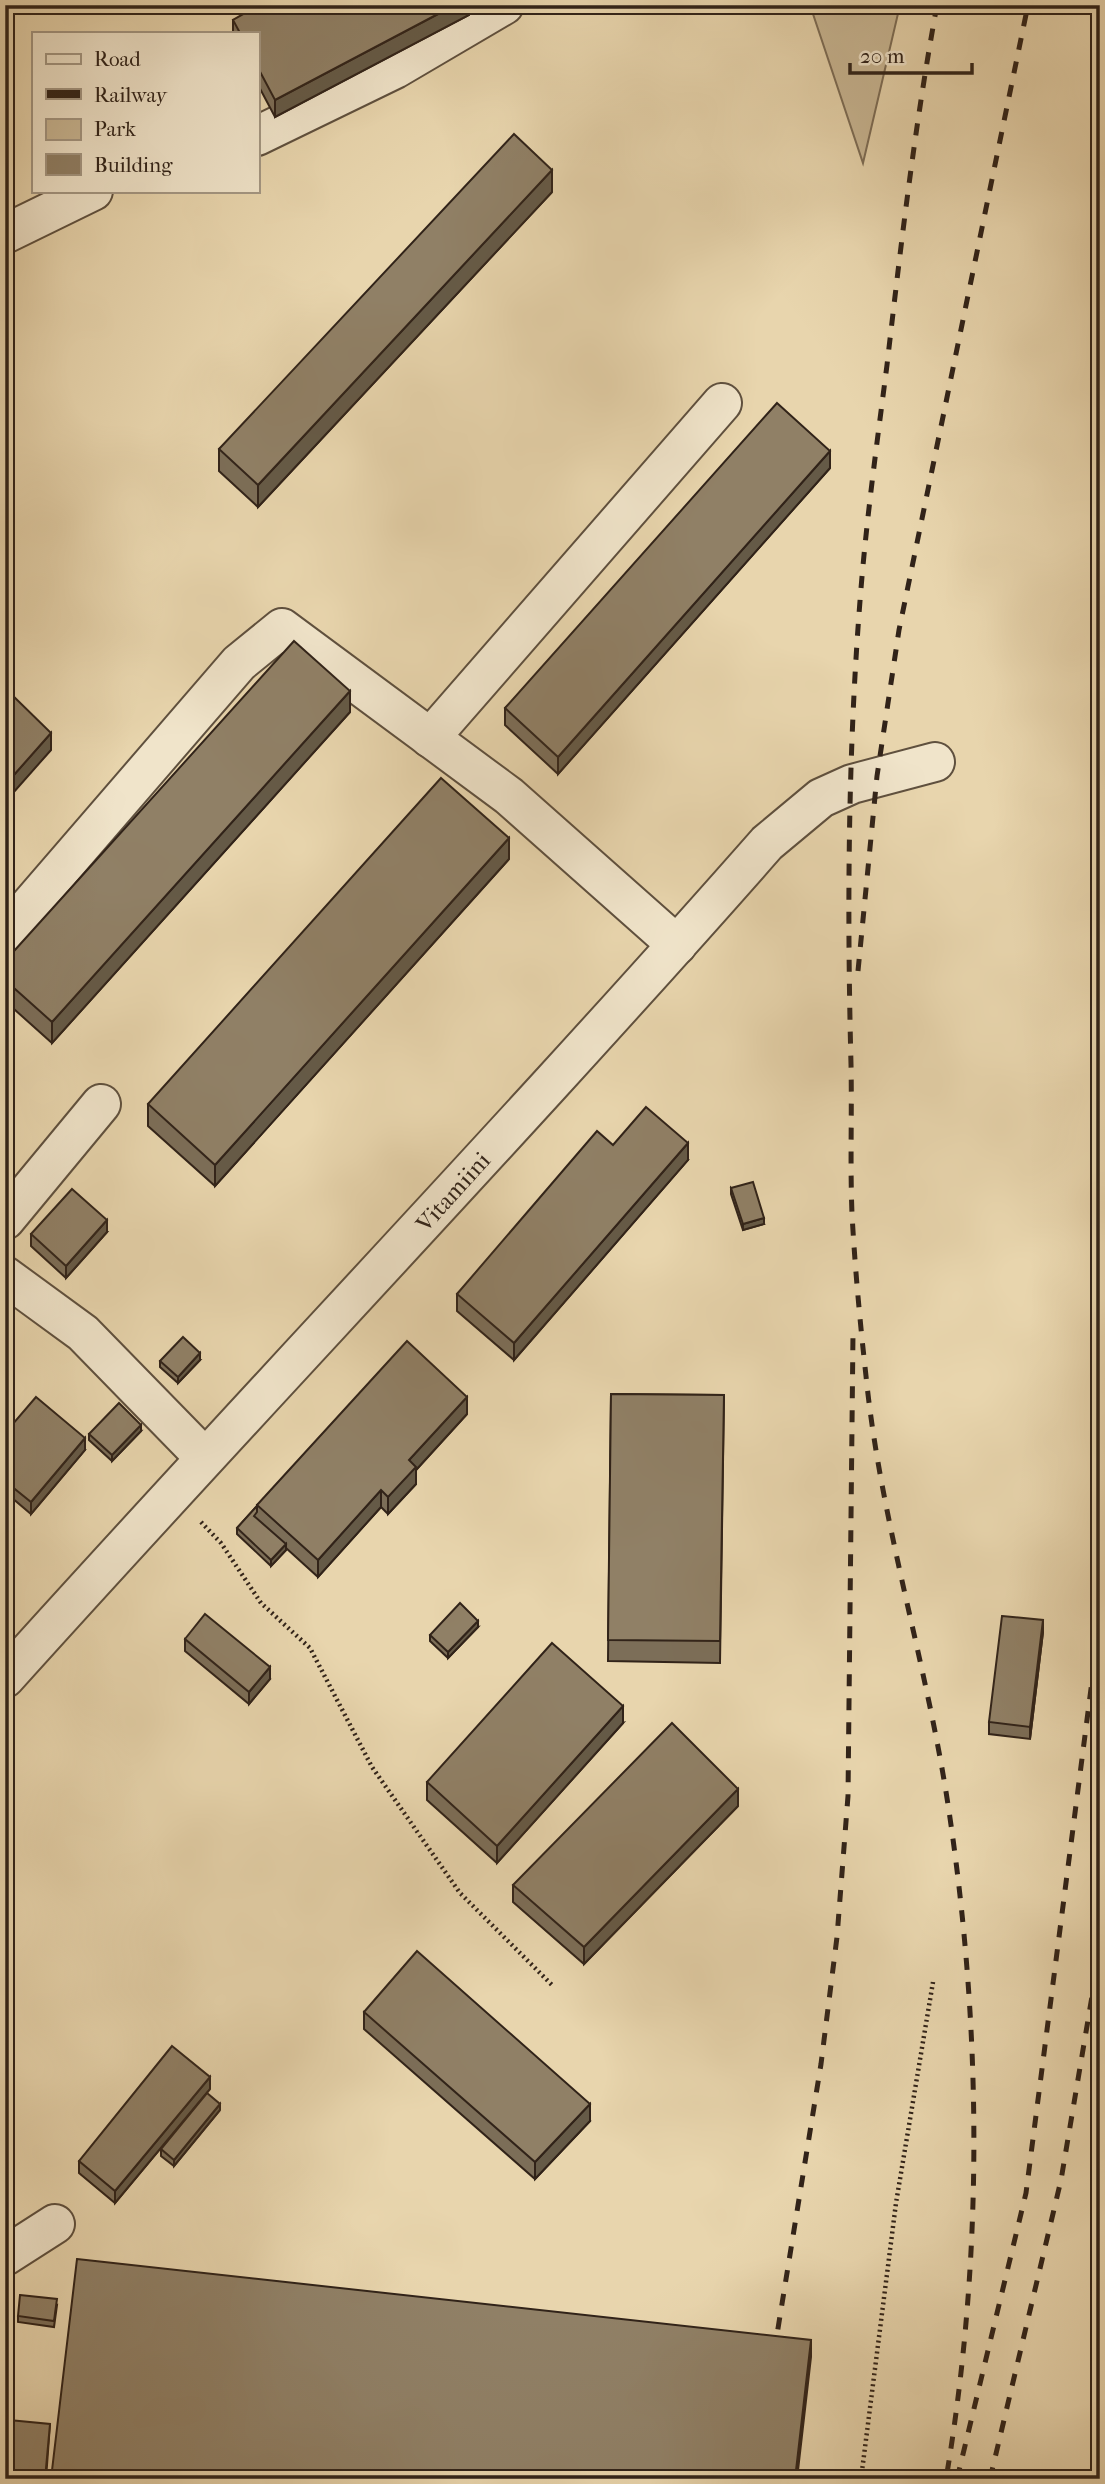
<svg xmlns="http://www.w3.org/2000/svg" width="1105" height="2484" font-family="'IM FELL French Canon',serif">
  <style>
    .green { fill: #c9b794; stroke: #7d6d56; stroke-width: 2 }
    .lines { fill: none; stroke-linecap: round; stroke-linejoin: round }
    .minor-casing { stroke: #5f503e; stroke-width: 42 }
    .path { stroke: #312319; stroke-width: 4.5; stroke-dasharray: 2 3.5; stroke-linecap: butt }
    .minor { stroke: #f0e4ca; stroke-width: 38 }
    .rail { stroke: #312319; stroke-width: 5; stroke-dasharray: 12 12; stroke-linecap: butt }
    .wall { fill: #7c6e58; stroke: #312319; stroke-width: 2 }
    .shaded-wall { fill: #655a47; stroke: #312319; stroke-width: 2 }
    .building { fill: #908066; stroke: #312319; stroke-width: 2 }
    .labels { text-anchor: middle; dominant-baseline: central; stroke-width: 7; stroke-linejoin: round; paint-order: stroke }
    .street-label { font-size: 24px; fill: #312319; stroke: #f0e4ca }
  </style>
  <rect width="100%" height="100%" fill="#e8d5ad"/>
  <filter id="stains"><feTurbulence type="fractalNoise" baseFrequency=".00286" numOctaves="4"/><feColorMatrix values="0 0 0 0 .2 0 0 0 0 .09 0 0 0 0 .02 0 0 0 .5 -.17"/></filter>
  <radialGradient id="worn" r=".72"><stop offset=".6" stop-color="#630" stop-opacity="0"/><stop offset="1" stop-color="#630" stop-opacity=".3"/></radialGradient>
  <path class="green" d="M810,5H900L863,163Z"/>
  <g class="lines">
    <defs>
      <g id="minor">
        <path d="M257,136L395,69L504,5"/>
        <path d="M5,234L93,191"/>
        <path d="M430,738L722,403"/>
        <path d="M5,934L239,663L282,628L509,796L677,945"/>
        <path d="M5,1220L101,1104"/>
        <path d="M5,1276L83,1333L204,1457"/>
        <path d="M5,1678C257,1398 518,1126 767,843L821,798L852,784L935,762"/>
        <path d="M5,2256L55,2224"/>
      </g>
    </defs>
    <use href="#minor" class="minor-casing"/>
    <g class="path">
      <path d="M201,1522L221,1543L261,1603L310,1648L372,1767L460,1893L553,1986"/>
      <path d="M861,2479L896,2203L933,1982"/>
    </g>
    <use href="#minor" class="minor"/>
    <g class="rail">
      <path d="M937,5C915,124 901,244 887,365C877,443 866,522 860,601C848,754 847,910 851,1064C852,1114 850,1164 852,1214C855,1268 860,1322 866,1376C881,1525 929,1670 950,1818C982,2037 983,2260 946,2479"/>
      <path d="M858,971L877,776L899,630L1028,5"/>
      <path d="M774,2353L821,2064L837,1937L848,1796L853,1333"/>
      <path d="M957,2479L1026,2193L1100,1619"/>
      <path d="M990,2479L1061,2180L1100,1949"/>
    </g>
  </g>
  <g class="wall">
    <path d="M469,5V15L275,117L257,83V33H233V20Z"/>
    <path d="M552,192L258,507L219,471V449Z"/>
    <path d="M830,468L558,774L505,725V708Z"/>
    <path d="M350,712L52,1043L5,1001V961Z"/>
    <path d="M509,859L215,1186L148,1126V1104Z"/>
    <path d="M613,1145L688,1160L514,1360L457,1311V1294Z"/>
    <path d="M731,1188L764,1224L743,1230L731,1194Z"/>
    <path d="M107,1232L66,1278L31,1246V1234Z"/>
    <path d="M200,1360L178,1383L160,1367V1361Z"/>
    <path d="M611,1394L724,1395L720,1663L608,1661Z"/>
    <path d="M467,1414L416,1470V1484L388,1514L381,1507L318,1577L286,1548V1550L271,1566L237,1534V1528L257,1506V1505Z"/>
    <path d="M141,1431L112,1461L89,1440V1434Z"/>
    <path d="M5,1433L85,1450L31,1514L5,1492Z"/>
    <path d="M478,1627L448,1658L430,1641V1635Z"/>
    <path d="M1043,1632L1030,1739L989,1734V1722Z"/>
    <path d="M185,1639L270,1679L249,1704L185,1651Z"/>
    <path d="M623,1723L497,1863L427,1800V1782Z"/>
    <path d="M738,1806L584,1964L513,1902V1885Z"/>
    <path d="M364,2012L590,2121L535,2179L364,2029Z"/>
    <path d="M210,2089L115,2203L79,2173V2161Z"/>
    <path d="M220,2110L174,2166L161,2156V2149Z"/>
    <path d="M57,2305L54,2327L18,2322V2316Z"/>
  </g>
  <g class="shaded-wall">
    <path d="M455,5H469V15L275,117V100Z"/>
    <path d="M552,170V192L258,507V485Z"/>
    <path d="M830,451V468L558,774V757Z"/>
    <path d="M350,691V712L52,1043V1022Z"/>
    <path d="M51,733V750L5,802V785Z"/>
    <path d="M509,838V859L215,1186V1165Z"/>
    <path d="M688,1143V1160L514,1360V1343Z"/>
    <path d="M12,1171V1177L5,1185V1179Z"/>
    <path d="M764,1218V1224L743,1230V1224Z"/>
    <path d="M107,1220V1232L66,1278V1266Z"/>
    <path d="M200,1353V1360L178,1383V1377Z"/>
    <path d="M467,1397V1414L416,1470V1484L388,1514V1497L409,1460Z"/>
    <path d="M141,1425V1431L112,1461V1455Z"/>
    <path d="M85,1438V1450L31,1514V1502Z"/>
    <path d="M381,1490V1507L318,1577V1560Z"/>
    <path d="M286,1544V1550L271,1566V1560Z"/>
    <path d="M1043,1620V1632L1030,1739V1727Z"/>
    <path d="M478,1621V1627L448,1658V1652Z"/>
    <path d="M270,1667V1679L249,1704V1692Z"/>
    <path d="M623,1706V1723L497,1863V1846Z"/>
    <path d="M738,1789V1806L584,1964V1947Z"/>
    <path d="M210,2077V2089L115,2203V2191Z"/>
    <path d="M220,2104V2110L174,2166V2160Z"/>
    <path d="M590,2104V2121L535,2179V2162Z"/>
    <path d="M811,2340V2357L797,2479H795Z"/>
    <path d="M50,2424L46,2479H45Z"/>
  </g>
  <g class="building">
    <path d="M259,5H455L275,100L257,66V33H240L233,20Z"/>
    <path d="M514,134L552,170L258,485L219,449Z"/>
    <path d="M777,403L830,451L558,757L505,708Z"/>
    <path d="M294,641L350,691L52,1022L5,980V961Z"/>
    <path d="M6,689L51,733L5,785V690Z"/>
    <path d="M441,778L509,838L215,1165L148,1104Z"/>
    <path d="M646,1107L688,1143L514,1343L457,1294L597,1131L613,1145Z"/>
    <path d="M5,1165L12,1171L5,1179Z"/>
    <path d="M753,1182L764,1218L743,1224L731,1188Z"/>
    <path d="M72,1189L107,1220L66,1266L31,1234Z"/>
    <path d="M183,1337L200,1353L178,1377L160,1361Z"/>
    <path d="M407,1341L467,1397L409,1460L416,1467L388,1497L381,1490L318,1560L257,1505Z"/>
    <path d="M611,1394L724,1395L720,1641L608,1640Z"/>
    <path d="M36,1397L85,1438L31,1502L5,1481V1433Z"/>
    <path d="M119,1403L141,1425L112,1455L89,1434Z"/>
    <path d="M257,1506V1512L254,1516L286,1544L271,1560L237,1528Z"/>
    <path d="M460,1603L478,1621L448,1652L430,1635Z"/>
    <path d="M205,1614L270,1667L249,1692L185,1639Z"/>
    <path d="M1002,1616L1043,1620L1030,1727L989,1722Z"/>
    <path d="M552,1643L623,1706L497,1846L427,1782Z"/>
    <path d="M672,1723L738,1789L584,1947L513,1885Z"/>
    <path d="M417,1951L590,2104L535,2162L364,2012Z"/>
    <path d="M172,2046L210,2077L115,2191L79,2161Z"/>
    <path d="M207,2093L220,2104L174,2160L161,2149Z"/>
    <path d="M77,2259L811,2340L795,2479H51Z"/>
    <path d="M20,2295L57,2299L54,2321L18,2316Z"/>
    <path d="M9,2420L50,2424L45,2479H5V2459Z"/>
  </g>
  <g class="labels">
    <g class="street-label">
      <text transform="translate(453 1192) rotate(-48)">Vitamiini</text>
    </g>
  </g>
  <rect width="1105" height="2484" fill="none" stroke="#e8d5ad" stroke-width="28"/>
  <rect x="7" y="7" width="1091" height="2470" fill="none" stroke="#312319" stroke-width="3.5"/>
  <rect x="14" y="14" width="1077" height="2456" fill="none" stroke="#312319" stroke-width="2"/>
  <rect x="32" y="32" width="228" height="161" fill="#f0e4ca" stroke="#a49783" stroke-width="2"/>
  <rect x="46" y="54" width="35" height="10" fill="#f0e4ca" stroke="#a49783" stroke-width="2"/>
  <text x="94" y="66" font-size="21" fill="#312319">Road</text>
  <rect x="46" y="89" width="35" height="10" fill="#312319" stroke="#a49783" stroke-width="2"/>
  <text x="94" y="102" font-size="21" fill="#312319">Railway</text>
  <rect x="46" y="119" width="35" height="21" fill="#c9b794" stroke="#a49783" stroke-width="2"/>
  <text x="94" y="136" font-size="21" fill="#312319">Park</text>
  <rect x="46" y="154" width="35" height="21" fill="#908066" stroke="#a49783" stroke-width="2"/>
  <text x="94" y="172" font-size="21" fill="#312319">Building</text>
  <path d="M850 63v10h122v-10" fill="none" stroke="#312319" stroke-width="3.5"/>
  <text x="860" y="63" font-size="21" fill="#312319" stroke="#f0e4ca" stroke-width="5" paint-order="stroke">20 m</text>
  <rect width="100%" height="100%" filter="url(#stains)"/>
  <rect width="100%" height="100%" fill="url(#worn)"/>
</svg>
